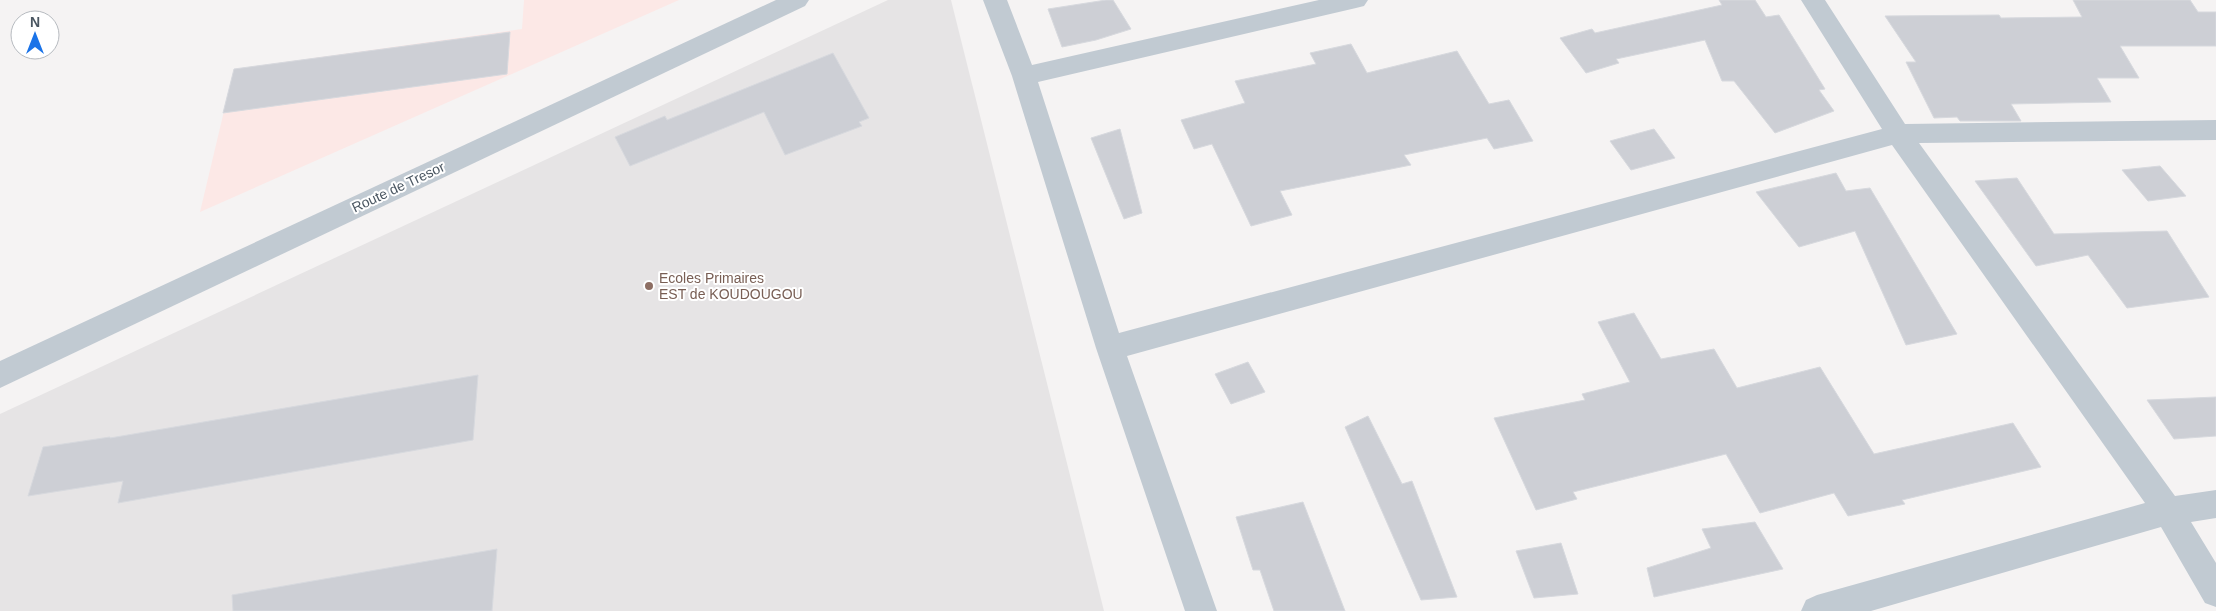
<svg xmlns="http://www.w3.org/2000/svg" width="2216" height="611" font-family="Arial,sans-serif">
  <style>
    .education { fill: #e6e4e5 }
    .medical { fill: #fce8e6 }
    .building { fill: #cdcfd5; stroke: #d7d9de }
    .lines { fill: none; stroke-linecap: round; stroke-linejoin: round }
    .minor { fill: #c1cad2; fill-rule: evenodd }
    .tertiary { fill: #c1cad2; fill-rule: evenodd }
    .education-dot { fill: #8d6e63; stroke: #fff; stroke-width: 2 }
    .labels { text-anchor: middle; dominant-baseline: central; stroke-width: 4; stroke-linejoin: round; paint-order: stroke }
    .street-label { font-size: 14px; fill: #4a5661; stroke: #fff }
    .education-label { font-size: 14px; fill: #785e54; stroke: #fff; text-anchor: start }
  </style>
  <rect width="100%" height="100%" fill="#f5f3f3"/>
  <path class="education" d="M888,0H951L1104,611H0V414Z"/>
  <path class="medical" d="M524,0H679L200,212L234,69L522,29Z"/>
  <g class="building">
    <path d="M1106,0H1113L1131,29L1096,40L1062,47L1048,9Z"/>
    <path d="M1719,0H1755L1766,17L1779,15L1825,89L1819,90L1834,111L1775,133L1734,81H1722L1705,40L1616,59L1619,63L1586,73L1560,38L1592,29L1595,33L1722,5Z"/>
    <path d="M2073,0H2190L2198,12H2216V46H2120L2139,78H2097L2111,102L2011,104L2021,121H1960L1957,117L1934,118L1906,62H1916L1885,16L1999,15L2001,18L2082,17Z"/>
    <path d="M510,32L507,74L223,113L234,69Z"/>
    <path d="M1351,44L1367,73L1457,51L1489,104L1509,100L1533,141L1494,149L1487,138L1404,155L1411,165L1280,191L1292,215L1251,226L1212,144L1194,149L1181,120L1245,103L1235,81L1316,64L1310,53Z"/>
    <path d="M833,53L869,118L859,122L862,126L785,155L764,112L630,166L615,137L665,116L667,120Z"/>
    <path d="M1120,129L1142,213L1124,219L1091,138Z"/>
    <path d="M1654,129L1675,158L1631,170L1610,141Z"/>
    <path d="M2160,166L2186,196L2148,201L2122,170Z"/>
    <path d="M1836,173L1846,191L1870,188L1957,334L1906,345L1855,231L1799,247L1756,192Z"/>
    <path d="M2017,178L2054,234L2167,231L2209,297L2127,308L2088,255L2036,266L1975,181Z"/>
    <path d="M1634,313L1661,359L1714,349L1737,388L1820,367L1874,454L2013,423L2041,467L1902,500L1905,504L1848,516L1834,493L1760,513L1726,454L1573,492L1577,499L1536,510L1494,418L1585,400L1582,394L1630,382L1598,322Z"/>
    <path d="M1248,362L1265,392L1231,404L1215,374Z"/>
    <path d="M478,375L473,440L118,503L123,481L28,496L43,447L110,437V438Z"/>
    <path d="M2216,397V436L2174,439L2147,400Z"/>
    <path d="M1368,416L1402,484L1412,481L1457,597L1421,600L1345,427Z"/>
    <path d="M1303,502L1345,611H1274L1260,570H1253L1236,517Z"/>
    <path d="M1755,522L1783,569L1654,597L1647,568L1711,548L1702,529Z"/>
    <path d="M1561,543L1578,594L1534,598L1516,551Z"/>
    <path d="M497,549L492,611H233L232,595Z"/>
  </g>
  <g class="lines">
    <path class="minor" d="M983,0H1007L1032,65L1319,0H1368L1364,6L1356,8L1038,82L1119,333L1882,129L1801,0H1825L1905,124L2216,120V140L1919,143L2175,496L2216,490V518L2191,522L2216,563V607L2205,603L2161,527L1871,611H1801L1806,600L1817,595L2145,503L1892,145L1127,356L1217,611H1185L1096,348L1012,76Z"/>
    <path class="tertiary" d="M776,0H809L805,6L0,388V361Z"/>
  </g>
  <circle class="education-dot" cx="649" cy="286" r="5"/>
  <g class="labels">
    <g class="street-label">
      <text transform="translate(398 187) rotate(-25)">Route de Tresor</text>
    </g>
    <g class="education-label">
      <text x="659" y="278">Ecoles Primaires<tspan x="659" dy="16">EST de KOUDOUGOU</tspan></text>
    </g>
  </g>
  <g transform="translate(35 35)"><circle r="24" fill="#ffffff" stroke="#b7bbc0"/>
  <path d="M0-4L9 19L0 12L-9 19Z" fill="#1a73e8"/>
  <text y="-8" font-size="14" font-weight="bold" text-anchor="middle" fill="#4a5661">N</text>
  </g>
</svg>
